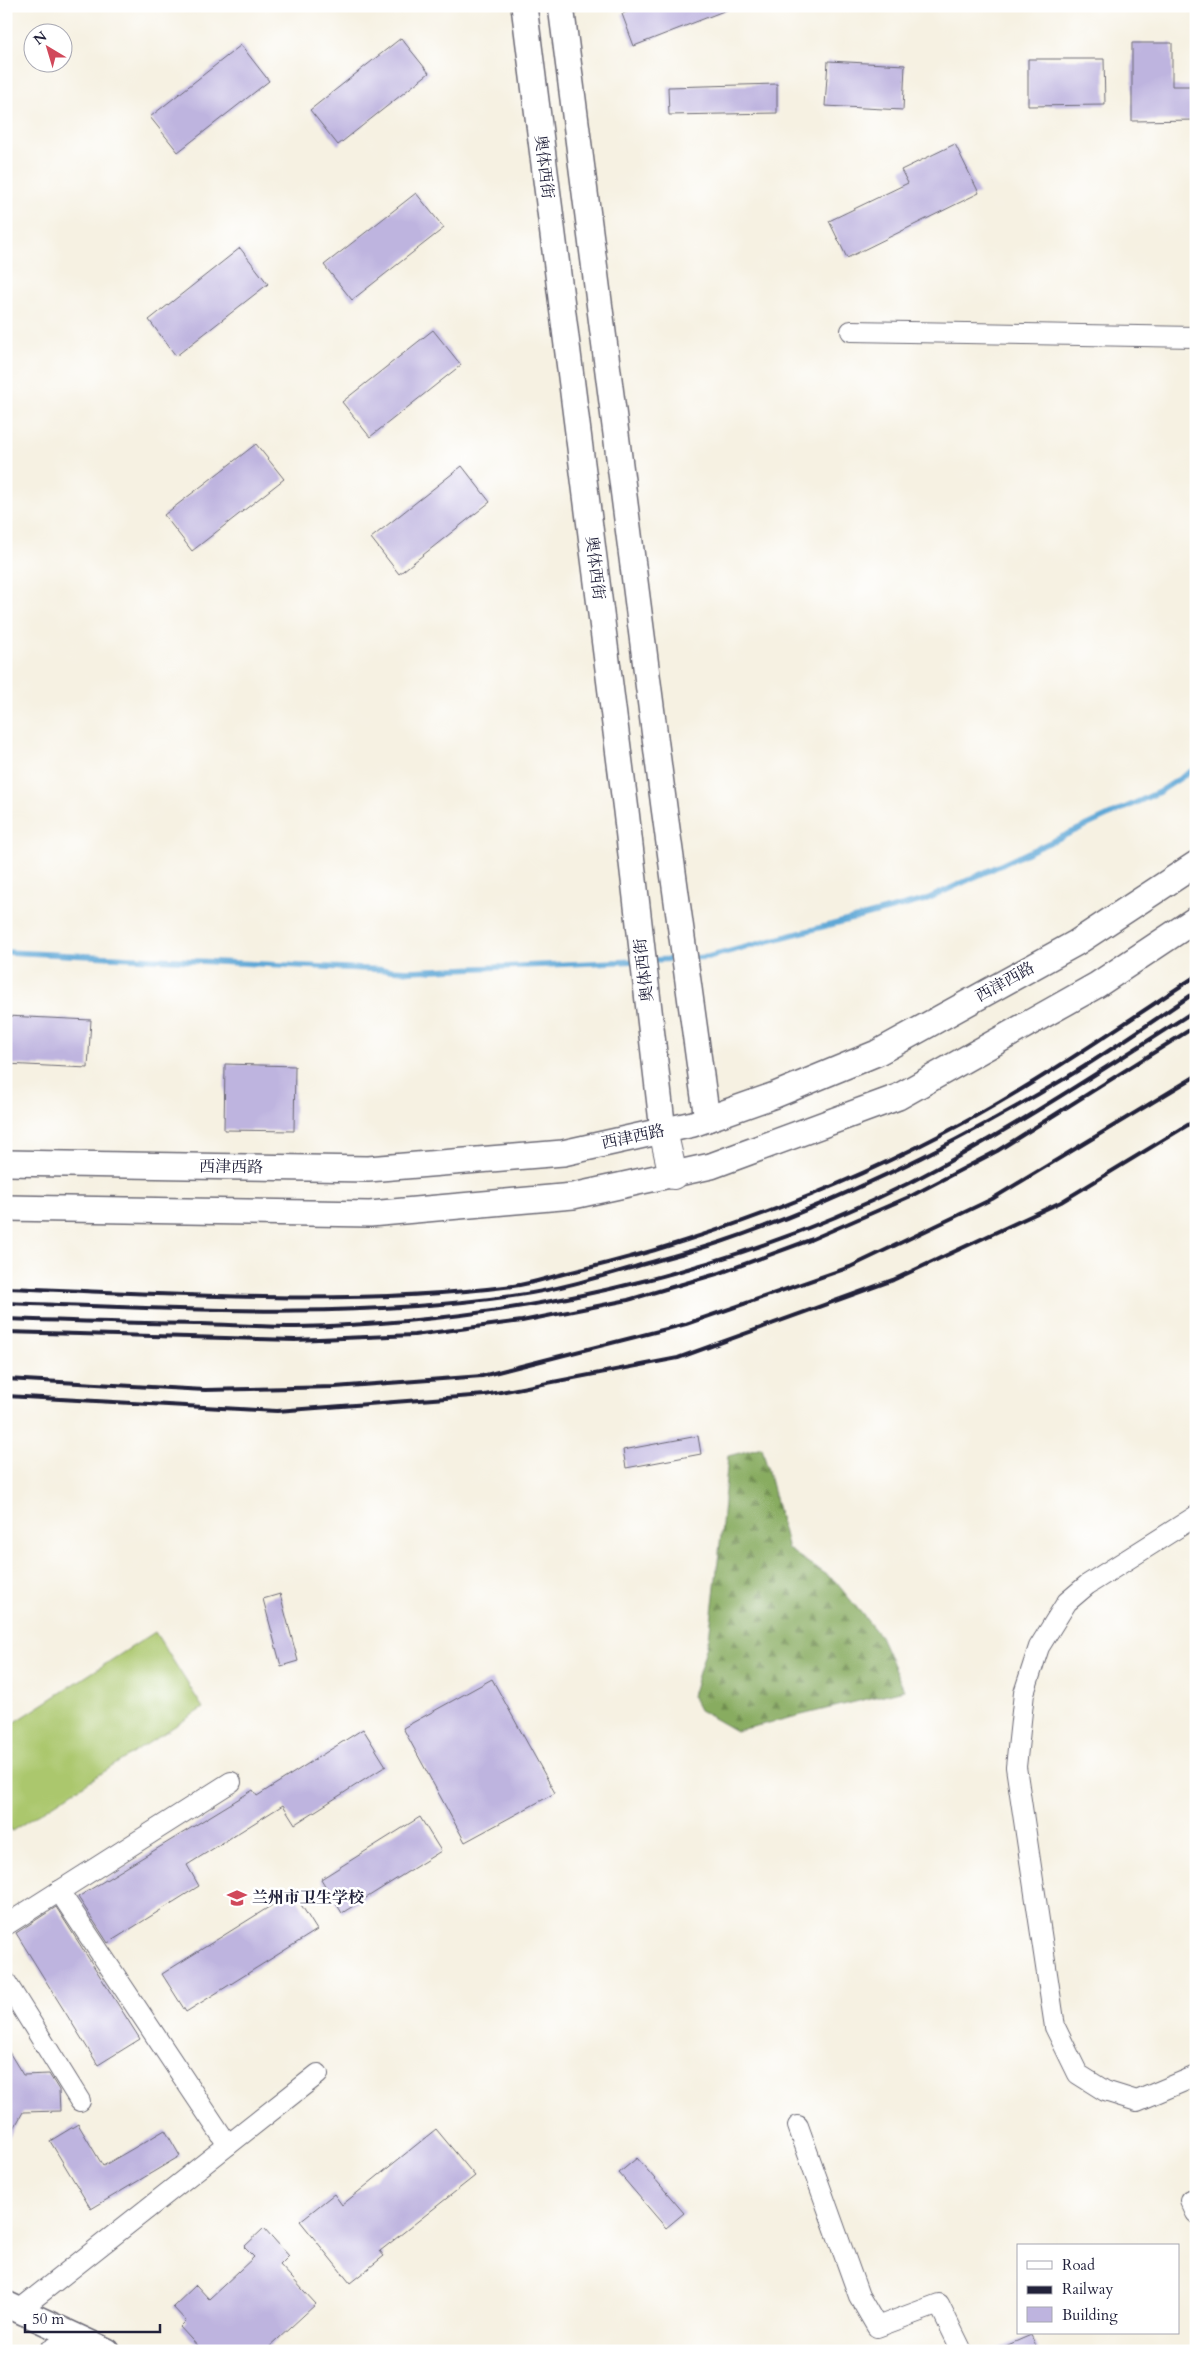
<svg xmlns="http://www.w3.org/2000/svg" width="1202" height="2357" font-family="Cardo,'Noto Serif SC',serif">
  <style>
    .forest { fill: url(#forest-firs); stroke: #55674e }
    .pitch { fill: #abc76d; stroke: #667454 }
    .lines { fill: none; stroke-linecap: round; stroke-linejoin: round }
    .stream { stroke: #5fa7d6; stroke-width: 5.5 }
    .building { fill: #beb4df }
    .minor-casing { stroke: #6c6a75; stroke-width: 22 }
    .major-casing { stroke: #6c6a75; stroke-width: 28 }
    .highway-casing { stroke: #6c6a75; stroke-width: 30 }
    .minor { stroke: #fff; stroke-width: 20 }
    .major { stroke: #fff; stroke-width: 25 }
    .highway { stroke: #fff; stroke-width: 28 }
    .rail { stroke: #22223b; stroke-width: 4 }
    .labels { text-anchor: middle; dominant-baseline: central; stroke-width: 5; stroke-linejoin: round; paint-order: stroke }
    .street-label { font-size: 16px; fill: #22223b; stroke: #fff }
    .poi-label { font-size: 16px; font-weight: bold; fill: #22223b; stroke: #fff; text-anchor: start }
  </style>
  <defs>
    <pattern id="forest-firs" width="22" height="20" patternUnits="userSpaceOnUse" patternTransform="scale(1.25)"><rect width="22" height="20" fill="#88ac60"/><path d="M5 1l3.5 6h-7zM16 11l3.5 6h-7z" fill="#6f8c50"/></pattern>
  </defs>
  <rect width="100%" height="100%" fill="#fff"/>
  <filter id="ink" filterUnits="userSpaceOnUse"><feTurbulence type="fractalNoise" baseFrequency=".02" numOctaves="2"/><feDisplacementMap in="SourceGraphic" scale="10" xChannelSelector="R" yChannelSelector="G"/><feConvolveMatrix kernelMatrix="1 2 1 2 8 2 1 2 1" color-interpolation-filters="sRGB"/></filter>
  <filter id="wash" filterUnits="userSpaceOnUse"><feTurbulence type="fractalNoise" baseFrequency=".0096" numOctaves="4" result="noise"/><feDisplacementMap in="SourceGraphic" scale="20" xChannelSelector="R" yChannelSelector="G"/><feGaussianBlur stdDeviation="1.12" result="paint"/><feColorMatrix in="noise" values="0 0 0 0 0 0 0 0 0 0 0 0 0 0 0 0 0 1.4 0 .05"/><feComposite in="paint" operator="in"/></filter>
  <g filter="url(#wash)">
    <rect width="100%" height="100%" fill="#f6f1e2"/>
    <path class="forest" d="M762,1447L788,1549L835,1581L880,1636L904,1690L736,1731L699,1710L692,1696L709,1638L721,1535L728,1456Z"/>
    <path class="pitch" d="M155,1632L203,1708L12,1831L6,1821V1728Z"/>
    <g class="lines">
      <g class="stream">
        <path d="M6,952L410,971L638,961"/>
        <path d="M690,958L708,957L925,900L1159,792L1196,768"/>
        <path d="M650,960L678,959"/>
      </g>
    </g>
    <g id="blocks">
      <g class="building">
        <path d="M641,6H734V7L634,46L622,14Z"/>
        <path d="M401,38L429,73L338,145L310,110Z"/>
        <path d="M1132,43H1172V86H1196V120L1132,121Z"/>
        <path d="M241,45L269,81L178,152L150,117Z"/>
        <path d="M1028,59H1104L1105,105L1028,106Z"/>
        <path d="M828,61L905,65L903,110L825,106Z"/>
        <path d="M777,84V113L669,115L668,87Z"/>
        <path d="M955,144L979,193L847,258L829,221L908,183L901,170Z"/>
        <path d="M416,193L444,228L352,300L324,265Z"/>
        <path d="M240,248L268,284L176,356L149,320Z"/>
        <path d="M433,330L461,365L370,437L342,402Z"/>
        <path d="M256,444L284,479L192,551L164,515Z"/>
        <path d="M462,466L490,502L399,574L371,538Z"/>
        <path d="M6,1016L91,1020L88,1068L6,1064Z"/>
        <path d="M225,1064L295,1066L294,1131L224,1130Z"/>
        <path d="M698,1436L701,1454L626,1468L623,1450Z"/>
        <path d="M280,1594L298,1661L281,1666L263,1599Z"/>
        <path d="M492,1679L555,1793L465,1842L403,1728Z"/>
        <path d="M363,1729L386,1766L295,1824L283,1805L187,1865L199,1886L108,1943L78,1897L253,1790L257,1796Z"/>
        <path d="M420,1817L441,1851L342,1913L321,1879Z"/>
        <path d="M293,1892L317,1930L186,2012L162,1974Z"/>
        <path d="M56,1907L140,2039L98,2065L16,1933Z"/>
        <path d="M6,2047L23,2075L49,2074L59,2090L60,2111L23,2112L6,2143Z"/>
        <path d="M78,2124L103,2166L165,2130L180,2156L91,2209L50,2141Z"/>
        <path d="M436,2129L475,2176L380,2251L384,2256L350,2283L300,2221L334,2194L342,2205Z"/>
        <path d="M637,2158L684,2213L666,2228L619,2173Z"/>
        <path d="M264,2228L289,2256L280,2265L316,2304L265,2351H202L180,2327L186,2321L173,2307L196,2285L209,2299L254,2257L244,2247Z"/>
        <path d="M1031,2335L1038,2351H994Z"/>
      </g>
    </g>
  </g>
  <g filter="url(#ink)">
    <use href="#blocks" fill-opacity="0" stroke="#6c6a75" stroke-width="1"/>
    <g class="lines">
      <defs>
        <g id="minor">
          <path d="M851,331L1196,337"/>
          <path d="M1196,1516L1087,1585L1067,1602L1039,1647L1024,1693L1016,1767L1055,2027L1078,2074L1105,2091L1137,2101L1196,2076"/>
          <path d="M59,1891L228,2145"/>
          <path d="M6,1925L231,1782"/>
          <path d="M6,1982L80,2101"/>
          <path d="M798,2126L859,2296L877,2327L939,2304L962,2351"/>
          <path d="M1190,2200L1196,2213"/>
          <path d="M19,2310L318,2074"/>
          <path d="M49,2351L75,2336"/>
        </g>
        <g id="major">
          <path d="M524,6L626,811L663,1131"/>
          <path d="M561,6L664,807L707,1119"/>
          <path d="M6,1163L368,1169L563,1153L693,1124L775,1095L877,1053L1076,943L1196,864"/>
          <path d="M6,1208L370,1214L573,1196L711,1166L898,1097L1097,985L1196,919"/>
          <path d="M6,2304L107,2351"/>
        </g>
        <path id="highway" d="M663,1131L673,1175"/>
      </defs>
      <use href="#minor" class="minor-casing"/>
      <use href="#major" class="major-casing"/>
      <use href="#highway" class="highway-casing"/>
      <use href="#minor" class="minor"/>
      <use href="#major" class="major"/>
      <use href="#highway" class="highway"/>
      <g class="rail">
        <path d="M6,1288C175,1294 346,1307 513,1286C530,1284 547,1278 563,1274C594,1267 624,1259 655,1250C762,1218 866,1176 965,1122C1045,1078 1120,1026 1196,976"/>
        <path d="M6,1303C177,1309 349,1320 519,1295C562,1289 606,1275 648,1263C672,1256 697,1250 721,1242C842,1201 959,1142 1069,1076C1112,1050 1154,1020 1196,992"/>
        <path d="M6,1319C72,1321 137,1323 202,1324C234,1325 266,1327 297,1327C507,1322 720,1278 909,1183C1008,1132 1102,1070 1196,1010"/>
        <path d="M6,1332L295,1340L414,1335L522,1321L628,1300L720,1273L810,1240L911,1196L997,1151L1196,1026"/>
        <path d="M6,1379L205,1390L335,1387L482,1376L686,1324L850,1267L992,1199L1196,1076"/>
        <path d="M6,1396L277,1411L485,1395L678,1358L893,1280L1061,1202L1196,1120"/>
      </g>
    </g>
  </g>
  <defs>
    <symbol id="university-bare" viewBox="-9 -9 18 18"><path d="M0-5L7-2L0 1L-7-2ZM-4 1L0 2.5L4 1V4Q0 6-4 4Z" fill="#d1495b" stroke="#fff" stroke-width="2.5" paint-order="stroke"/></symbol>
  </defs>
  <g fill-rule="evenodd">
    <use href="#university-bare" x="223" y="1884" width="28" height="28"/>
  </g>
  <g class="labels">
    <g class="street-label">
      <text transform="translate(544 167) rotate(83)">奥体西街</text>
      <text transform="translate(595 568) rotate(83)">奥体西街</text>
      <text transform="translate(644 970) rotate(-97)">奥体西街</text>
      <text transform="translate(1005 982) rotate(-29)">西津西路</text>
      <text transform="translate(633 1137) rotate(-12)">西津西路</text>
      <text transform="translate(231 1167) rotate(1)">西津西路</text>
    </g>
    <g class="poi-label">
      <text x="252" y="1898">兰州市卫生学校</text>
    </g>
  </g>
  <rect width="1202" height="2357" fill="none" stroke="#fff" stroke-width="25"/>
  <rect x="1017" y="2244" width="162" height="90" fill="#ffffff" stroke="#a7a7b1"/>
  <rect x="1027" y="2261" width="25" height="8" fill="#ffffff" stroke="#a7a7b1"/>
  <text x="1062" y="2270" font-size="15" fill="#22223b">Road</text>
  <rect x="1027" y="2286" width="25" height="8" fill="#22223b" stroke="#a7a7b1"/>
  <text x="1062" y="2294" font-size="15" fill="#22223b">Railway</text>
  <rect x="1027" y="2307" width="25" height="15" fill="#beb4df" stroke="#a7a7b1"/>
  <text x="1062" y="2320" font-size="15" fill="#22223b">Building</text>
  <g transform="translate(48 48) rotate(322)"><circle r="24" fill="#ffffff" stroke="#a7a7b1"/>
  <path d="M0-4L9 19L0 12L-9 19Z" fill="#d1495b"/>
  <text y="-8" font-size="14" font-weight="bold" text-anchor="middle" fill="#22223b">N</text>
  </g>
  <path d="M25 2324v8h135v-8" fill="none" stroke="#22223b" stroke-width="2.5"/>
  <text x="32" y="2324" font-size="15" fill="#22223b" stroke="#ffffff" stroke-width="4" paint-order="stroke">50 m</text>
</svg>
